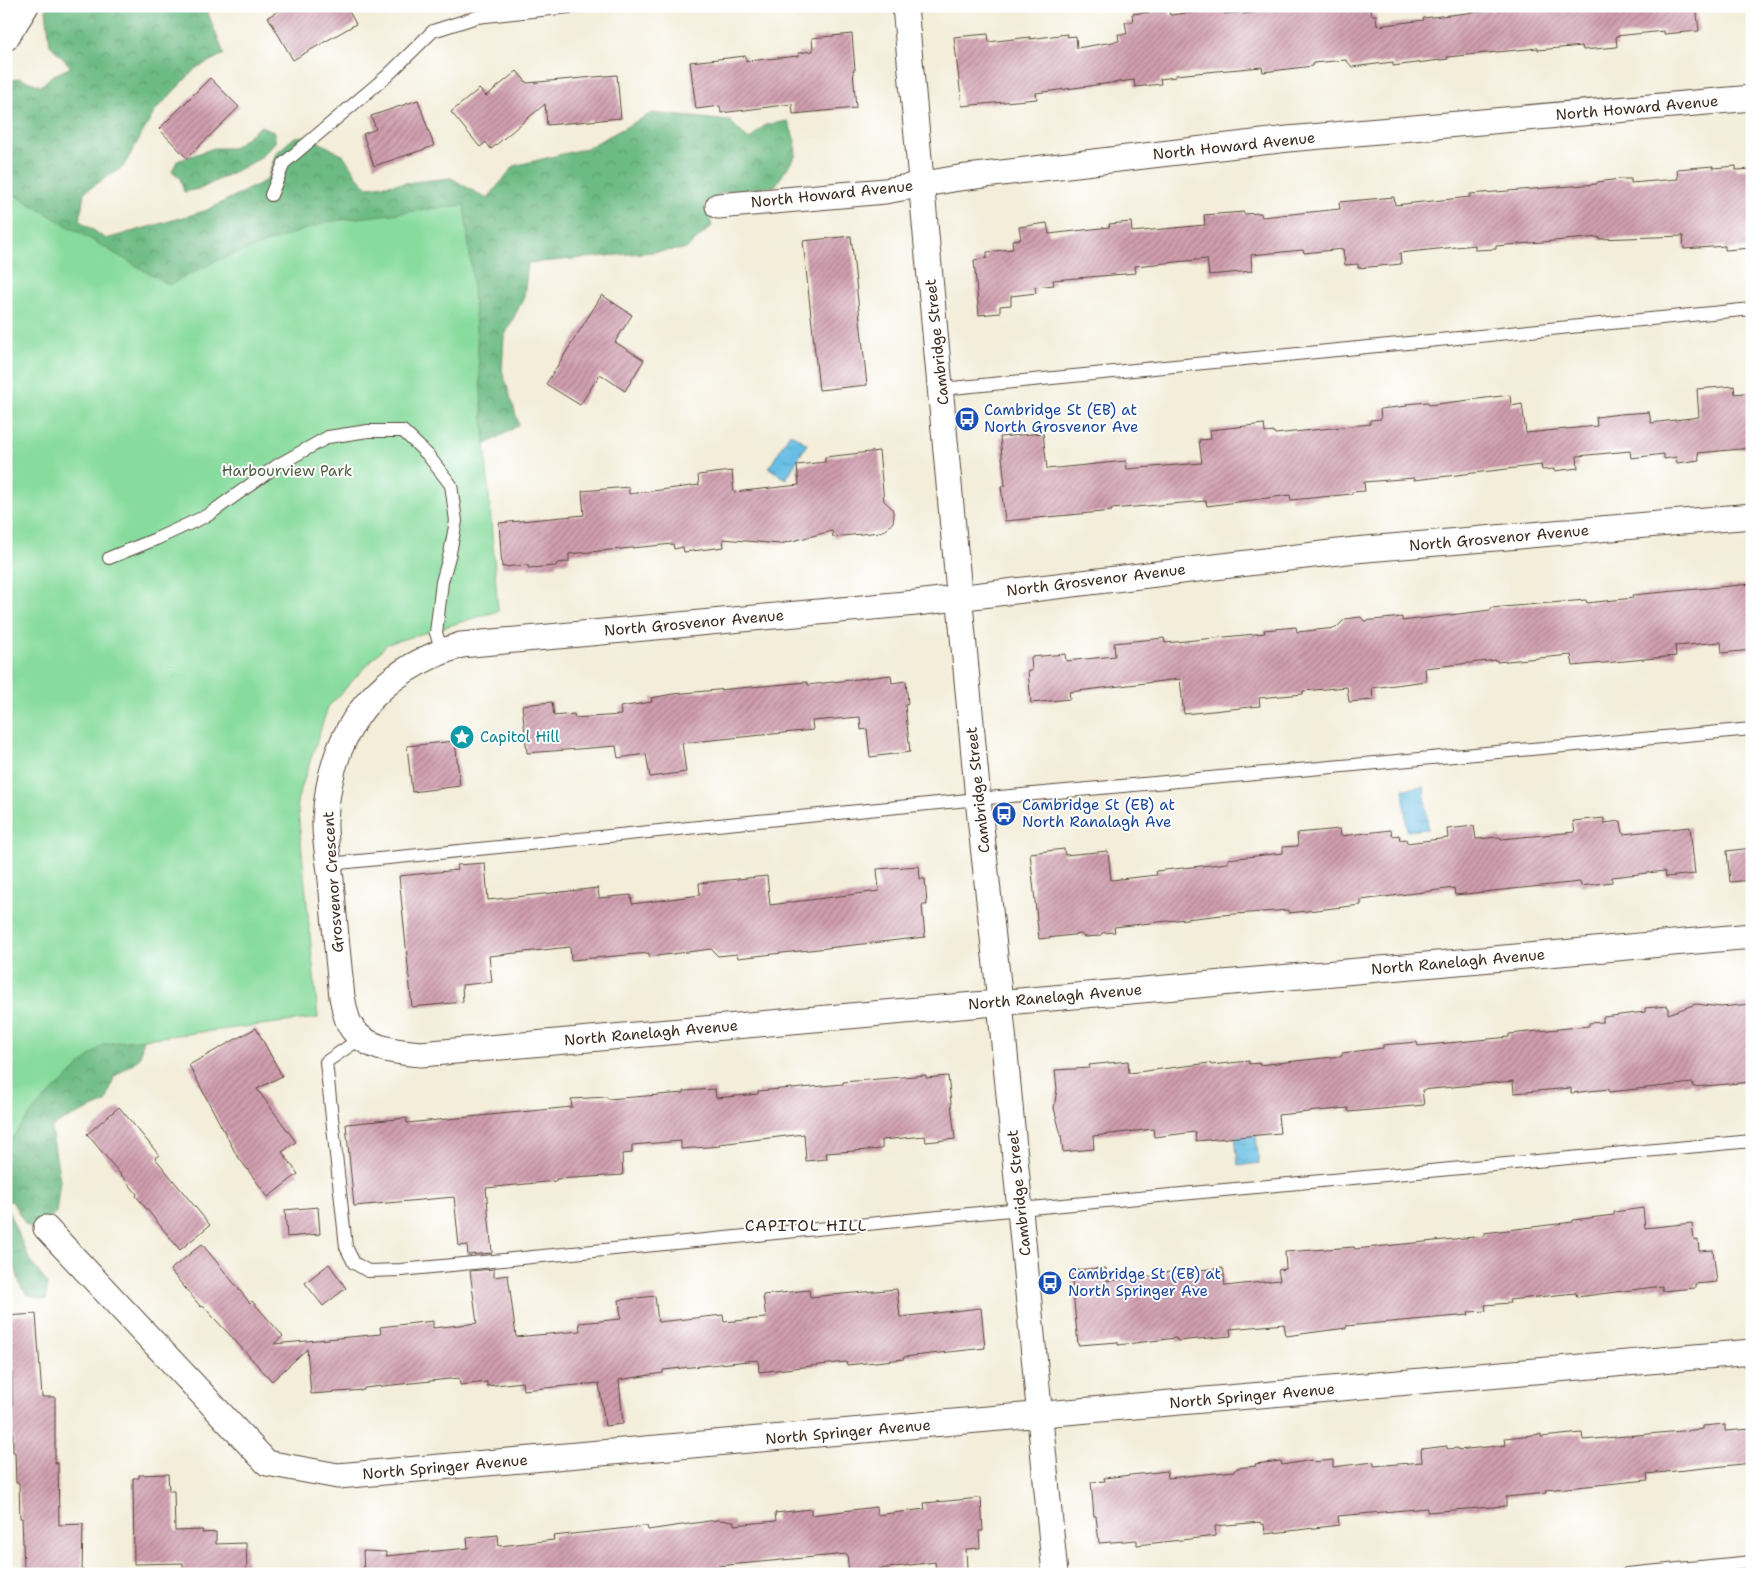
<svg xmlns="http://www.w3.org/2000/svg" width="1758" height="1580" font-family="'Shantell Sans',sans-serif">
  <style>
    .forest { fill: url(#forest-crowns); stroke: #547251 }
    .green { fill: #87db9d; stroke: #61825e }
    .water { fill: url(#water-ripples); stroke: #517481 }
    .building { fill: url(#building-hatch) }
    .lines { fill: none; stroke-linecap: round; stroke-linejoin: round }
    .lane-casing { stroke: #57473a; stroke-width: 14 }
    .street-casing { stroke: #57473a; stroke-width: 27 }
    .lane { stroke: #fff; stroke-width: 12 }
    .street { stroke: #fff; stroke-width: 25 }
    .labels { text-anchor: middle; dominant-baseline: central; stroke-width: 4; stroke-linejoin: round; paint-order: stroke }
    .street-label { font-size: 15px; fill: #3b2a1e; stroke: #fff }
    .transit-label { font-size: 15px; fill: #164399; stroke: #fff; text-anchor: start }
    .park-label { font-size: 15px; fill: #525f44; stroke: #fff }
    .culture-label { font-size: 15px; fill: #0d838f; stroke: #fff; text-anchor: start }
    .neighbourhood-label { font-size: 16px; letter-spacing: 1px; fill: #3b2a1e; stroke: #fff }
  </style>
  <defs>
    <pattern id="forest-crowns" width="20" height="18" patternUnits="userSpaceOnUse" patternTransform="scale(1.25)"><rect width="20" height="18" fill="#6dbb84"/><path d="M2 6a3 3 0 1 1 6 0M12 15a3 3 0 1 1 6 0" fill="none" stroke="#5b986b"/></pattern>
    <pattern id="water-ripples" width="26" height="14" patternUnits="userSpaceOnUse" patternTransform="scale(1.25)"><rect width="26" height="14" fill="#67bee4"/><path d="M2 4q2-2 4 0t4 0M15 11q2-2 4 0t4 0" fill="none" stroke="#569bb8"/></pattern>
    <pattern id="building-hatch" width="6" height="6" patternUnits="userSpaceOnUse" patternTransform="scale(1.25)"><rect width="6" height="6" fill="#d09eaf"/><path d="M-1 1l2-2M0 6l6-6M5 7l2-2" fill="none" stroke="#aa818e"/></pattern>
  </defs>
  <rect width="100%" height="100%" fill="#fff"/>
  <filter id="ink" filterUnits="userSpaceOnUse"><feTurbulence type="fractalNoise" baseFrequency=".02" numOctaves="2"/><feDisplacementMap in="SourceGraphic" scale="10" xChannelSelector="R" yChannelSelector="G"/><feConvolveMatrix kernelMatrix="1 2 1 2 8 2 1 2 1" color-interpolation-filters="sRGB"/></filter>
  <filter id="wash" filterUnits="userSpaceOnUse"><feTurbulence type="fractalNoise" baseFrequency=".0096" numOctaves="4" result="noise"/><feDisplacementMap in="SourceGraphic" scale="20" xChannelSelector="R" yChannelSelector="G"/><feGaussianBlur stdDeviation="1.12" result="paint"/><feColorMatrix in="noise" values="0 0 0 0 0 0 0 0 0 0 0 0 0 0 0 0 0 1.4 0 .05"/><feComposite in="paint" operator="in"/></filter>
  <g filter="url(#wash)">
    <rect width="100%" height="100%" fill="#f3edd9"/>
    <g class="forest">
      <path d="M49,6H205L224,54L196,68L155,111L123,167L84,192L80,221L106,239L205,211L267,180L276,153L295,137L308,136L344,156L356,175L368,187L451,178L487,199L514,166L587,148L652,113L730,121L749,140L765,125L788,121L795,141L796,155L775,186L724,192L704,203L712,226L686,249L528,263L524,297L504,337L502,370L519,425L485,445L474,466L449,460L145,1025L140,1058L114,1077L106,1102L62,1121L51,1128L60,1180L56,1213L35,1231L26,1225L12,1201L6,1202V83L19,78L41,86L52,76L71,67L50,45L46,9Z"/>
      <path d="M261,126L275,132V142L259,159L202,188L184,192L180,178L172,171L177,161L214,148H233Z"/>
      <path d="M6,1206L30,1261L47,1283L46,1300C22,1297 21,1289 16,1269L6,1270Z"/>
    </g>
    <path class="green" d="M6,190L169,285L218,260L326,222L464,205L471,265L498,611L387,644L328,707L297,801L318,1018L103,1044L37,1106L6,1145Z"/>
    <g class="water">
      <path d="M790,433L807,444L786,479L769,468Z"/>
      <path d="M1424,787L1428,829L1407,831L1403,789Z"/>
      <path d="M1255,1126L1259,1163L1238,1166L1235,1136Z"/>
    </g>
    <g id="blocks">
      <g class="building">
        <path d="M287,6H346L356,24L293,60L268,17Z"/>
        <path d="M1314,6H1370L1372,15H1376L1377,26L1424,20L1423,18L1494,10V6H1696L1699,31L1664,34V31L1616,36L1617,47L1583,50L1582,46L1538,50V48L1447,57L1448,59L1393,66V62L1352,67L1346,60L1313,63V66L1263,72L1262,67L1217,71L1176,75V77L1160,79L1161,84L1135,87L1134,80L1036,93L1037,99L962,106L954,37L988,34L989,42L1030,37V39L1067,34V37L1076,36L1077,48L1119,41L1118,34H1127L1125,22H1133L1132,14L1169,10L1170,15L1223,9L1224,14L1243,12V14Z"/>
        <path d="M852,34L855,70H853L856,108L793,114L792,104L721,113L720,106L696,109L690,62L746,56V61L799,56L798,53L813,51L812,38Z"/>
        <path d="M517,71L527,83L617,75L621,118L547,125L545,104L491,149L486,142L480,147L451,112L479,89L486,96Z"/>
        <path d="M210,78L239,107L187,158L159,129Z"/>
        <path d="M418,100L434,146L374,166L363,134L376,129L371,116Z"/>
        <path d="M1713,166V168L1736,166V170L1752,169V248L1725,250V246L1684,249L1683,236L1599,239V237L1496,246V249L1475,250V245L1400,253L1401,264L1358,268V264L1345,265L1343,249L1304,253L1303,250L1251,255L1252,271L1209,275L1207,259L1135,266L1136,273L1053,280L1054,285L1035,287L1036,293L1011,296V305L1000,306V313L979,315L974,260L987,258V252L1013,249L1012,240L1021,239L1019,227L1047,223L1049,234L1110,227L1109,224L1131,222L1132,232L1205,225L1204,215L1244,212V214L1261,213L1262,217L1340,209L1339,202L1394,197L1395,205L1470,197V194L1597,184V182L1620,179H1631V183L1678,179L1677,169Z"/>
        <path d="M851,236L867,385L819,390L803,241Z"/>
        <path d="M602,295L632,315L615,342L644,360L625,391L600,374L580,405L546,384Z"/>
        <path d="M1734,386L1735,394L1752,392V448L1698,453L1699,460L1677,463L1676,457L1664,459V454L1631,458L1630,451L1577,456L1578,468L1554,471V469L1542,470L1541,465L1414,480V478L1364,482L1365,491L1352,492V494L1291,500L1290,495L1207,506L1206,501L1111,509L1112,511L1005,521L1001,486H1005L1000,437L1043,433L1047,469L1126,461L1127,469L1202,463L1199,440L1211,439L1210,430L1264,424L1265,433L1274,432L1275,434L1370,424V420L1381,419L1380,409L1407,406L1406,404L1428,402L1429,405L1510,395L1511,406L1522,404L1526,433L1597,426L1596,417L1620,414L1649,412L1651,423L1699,417L1697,389Z"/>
        <path d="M879,451L884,501L892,508L894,516L893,522L887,529L880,532L833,537L832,531L780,544L723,539L724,547L684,552L683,547L674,549L673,544L569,554V562L557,563L556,566L528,568V565L502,567L499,523L584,515L582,491L629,487V494L699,485L698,475L732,471L734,492L799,485L797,465L825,462V457Z"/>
        <path d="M1752,584V650L1722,653L1721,642L1675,646L1676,656L1573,666L1571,655L1497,662V660L1425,668L1426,681L1372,688L1373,700L1349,702L1347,687L1303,691V694L1259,698L1260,706L1184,714L1180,679L1069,692L1070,699L1031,703L1028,671H1032L1031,657L1065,654L1066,661L1115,656L1114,643L1164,638L1165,643L1265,633L1264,630L1296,627L1297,632L1336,628L1345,619L1361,617L1364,621L1402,617V621L1491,610V608L1586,600L1587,603L1633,598L1632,595Z"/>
        <path d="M891,675L892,683L906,681L908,704L905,705L910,752L870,757L867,729L861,730L860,717L812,721L813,730L682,743L686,772L650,777L646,754L618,758L616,746L527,753L522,705L552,702L554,716L574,714L575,718L621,715L620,707L652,702L651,698L673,694L807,682L808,685Z"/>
        <path d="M455,741L460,786L412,792L407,746Z"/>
        <path d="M1604,818V823L1621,821L1623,834L1690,827L1695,874L1666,877L1665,871L1612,877V882L1581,886L1580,882L1455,895L1454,888L1361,900V905L1289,913V910L1222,915L1114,927L1115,932L1102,933L1100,936L1084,937L1081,934L1039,939L1030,853L1064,849L1065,855L1108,851L1111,880L1157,875L1156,871L1228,863V859L1283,853V847L1298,846L1297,833L1340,829L1341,836L1391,830L1392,836L1399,835L1400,840L1406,839L1407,843L1448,838L1447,829L1474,826L1476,839L1500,837L1501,839L1575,832L1573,821Z"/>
        <path d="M1752,848V880L1730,882L1727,851Z"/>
        <path d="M485,863L488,900L598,888L599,898L631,895L632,904L700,895L699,883L767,876L770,905L879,891L877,869L919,866L920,879H925L927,905H922L925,937L738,958L737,954L718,956L711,949L649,957V953L571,960L570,947L489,956L492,982L462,985L463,1002L412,1007L399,876L458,870L457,865Z"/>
        <path d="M1696,1004L1721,1007L1751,1004L1752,1082L1693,1087V1083L1609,1092V1089L1571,1093V1088L1514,1093L1513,1081L1422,1090L1424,1105L1349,1112L1348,1108L1278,1115L1280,1133L1196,1141L1195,1132L1154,1137L1153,1129L1093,1136L1094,1149L1063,1152L1061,1135L1054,1108L1057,1089L1055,1070L1090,1068L1089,1065L1128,1061L1129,1073L1210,1063L1211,1065L1249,1061V1064L1259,1063V1065L1342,1056V1053L1383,1048V1045L1417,1042L1418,1046L1509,1037V1034L1589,1026V1023L1603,1022V1017L1645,1012V1008L1668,1006V1014Z"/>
        <path d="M256,1028L282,1076L257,1089L296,1142L282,1152L298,1174L268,1197L236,1154L189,1065Z"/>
        <path d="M926,1075V1078L948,1076L955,1139L926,1142L925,1136L882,1140V1149L826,1153L827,1159L806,1161L804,1134L719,1144L720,1146L681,1149V1141L632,1145V1153L622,1154L623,1175L556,1179V1181L486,1188L492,1253L468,1255L467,1245L459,1246L454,1197L354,1206L346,1124L407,1118V1123L572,1107L571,1099L607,1097L608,1099L684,1093V1091L715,1089L716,1098L758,1094V1091L792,1088V1089L843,1084V1082Z"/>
        <path d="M119,1107L159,1155L155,1158L210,1225L180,1250L136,1196L137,1194L87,1134Z"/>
        <path d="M318,1207L320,1234L287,1237L285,1210Z"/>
        <path d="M1643,1208L1645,1228L1692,1223L1694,1240H1698L1699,1251L1713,1250L1717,1282L1695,1284V1288L1662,1291V1286L1577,1297L1576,1293L1509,1300L1510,1303L1485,1305L1486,1311L1468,1312L1469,1315L1346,1326V1328L1286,1336L1284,1324L1230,1329L1231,1336L1177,1341L1176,1338L1118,1345V1342L1078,1345L1071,1270L1106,1268L1107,1281L1160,1276V1273L1223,1268L1225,1286L1280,1280L1278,1270L1286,1269L1285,1252L1354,1247L1355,1249L1484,1236V1233L1573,1222V1220L1614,1215V1212Z"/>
        <path d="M202,1244L250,1303L252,1301L283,1336L274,1344L381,1334L380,1327L433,1321V1328L477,1323L470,1271L494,1269V1277L508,1275L516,1337L580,1331L579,1323L621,1319L619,1300L655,1296L658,1322L723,1315L724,1322L766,1318L763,1295L809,1290L810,1297L897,1289L900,1317L981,1308L985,1348L904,1357V1359L847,1365L846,1362L759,1372L758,1360L663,1370V1373L619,1380L623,1424L605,1426L599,1383L523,1390L522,1382L487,1386V1382L460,1385L459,1378L364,1388V1390L311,1394L307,1349L272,1381L203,1306L201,1307L170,1270Z"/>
        <path d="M329,1264L346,1288L323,1306L305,1283Z"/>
        <path d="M36,1314L42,1397H55V1464L58,1463L59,1525L83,1524L82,1574H28V1568H24L22,1518H20L19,1483H16L15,1452H13L12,1373H6V1316Z"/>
        <path d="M1725,1424V1431L1752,1429V1463L1647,1474L1648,1480L1546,1490L1547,1493L1506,1497V1506L1427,1512V1508L1338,1516L1339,1525L1265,1534L1264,1524H1261V1522L1215,1526L1216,1536L1137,1545V1540L1099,1543L1096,1516H1094L1091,1482L1105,1481L1104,1478L1167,1471L1168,1478L1234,1471L1237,1468L1256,1466L1255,1464L1281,1461L1282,1465L1312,1460L1314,1462L1333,1460V1467L1374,1462V1466L1422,1462L1421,1449L1447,1446V1449L1458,1448V1450L1506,1445L1505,1438L1541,1434V1437L1582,1433L1583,1440L1703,1429V1426Z"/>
        <path d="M168,1474L169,1491H174L175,1531L203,1530L202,1533L216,1532V1544L246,1543L247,1574H183V1563L134,1564L133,1478H139V1475Z"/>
        <path d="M981,1498L983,1531H979L980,1548L966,1549L967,1569L936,1572L935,1562L879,1569V1574H849L847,1554L674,1570V1574H364L363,1551L386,1552V1556L468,1548L467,1538L498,1535L499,1546L554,1540L553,1536L647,1526L648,1530L716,1520L734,1521V1525L776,1521L775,1513L811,1509V1515L876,1507L877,1515L925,1509L924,1503Z"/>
      </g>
    </g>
  </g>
  <g filter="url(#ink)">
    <use href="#blocks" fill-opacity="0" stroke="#57473a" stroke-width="1"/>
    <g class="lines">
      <defs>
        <g id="lane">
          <path d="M271,195L284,163L388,75L433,31L477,17L579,6"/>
          <path d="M942,389L1752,309"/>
          <path d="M109,558L156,539L208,515L278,465L328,437L368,431H403L427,454L451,485L456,521L450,553L442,582L436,633L442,651"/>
          <path d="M329,864L978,799L1752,729"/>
          <path d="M361,1038L326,1062L346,1247L354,1263L368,1271L401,1270L1020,1209L1752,1141"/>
          <path d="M1627,1574L1752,1562"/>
        </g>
        <g id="street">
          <path d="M905,6L978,799L1000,1002L1055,1574"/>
          <path d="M6,38L26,6"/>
          <path d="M718,206L885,191L959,178L1288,139L1752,98"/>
          <path d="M1752,516L1355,550L916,603L461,645C375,672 330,730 325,820C324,839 329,860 331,880C334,919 338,958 342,997C344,1005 345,1015 349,1023C361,1049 397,1052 421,1054L1752,936"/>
          <path d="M46,1228L267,1463L338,1476L1752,1352"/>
        </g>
      </defs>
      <use href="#lane" class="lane-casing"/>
      <use href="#street" class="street-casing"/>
      <use href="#lane" class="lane"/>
      <use href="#street" class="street"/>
    </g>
  </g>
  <defs>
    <symbol id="bus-disc" viewBox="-11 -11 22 22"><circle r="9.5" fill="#1a4fb4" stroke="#fff"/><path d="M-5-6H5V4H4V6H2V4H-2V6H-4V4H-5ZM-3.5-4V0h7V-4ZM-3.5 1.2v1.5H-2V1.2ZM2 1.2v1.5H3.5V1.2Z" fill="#fff"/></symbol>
    <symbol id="sight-disc" viewBox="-11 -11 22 22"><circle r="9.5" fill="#0f9aa8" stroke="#fff"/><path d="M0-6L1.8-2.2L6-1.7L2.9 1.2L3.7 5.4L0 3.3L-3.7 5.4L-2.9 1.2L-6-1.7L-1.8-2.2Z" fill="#fff"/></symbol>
  </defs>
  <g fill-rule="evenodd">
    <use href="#bus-disc" x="953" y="405" width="28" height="28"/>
    <use href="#sight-disc" x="448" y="723" width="28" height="28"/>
    <use href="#bus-disc" x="990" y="800" width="28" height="28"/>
    <use href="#bus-disc" x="1036" y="1269" width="28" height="28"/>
  </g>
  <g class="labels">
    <g class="street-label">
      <text transform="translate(1637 108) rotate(-5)">North Howard Avenue</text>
      <text transform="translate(1234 146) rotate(-6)">North Howard Avenue</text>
      <text transform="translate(832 194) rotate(-6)">North Howard Avenue</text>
      <text transform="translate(937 342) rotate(-96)">Cambridge Street</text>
      <text transform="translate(1499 538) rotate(-5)">North Grosvenor Avenue</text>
      <text transform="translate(1096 580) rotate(-7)">North Grosvenor Avenue</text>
      <text transform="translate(694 623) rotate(-5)">North Grosvenor Avenue</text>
      <text transform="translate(978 790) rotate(-96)">Cambridge Street</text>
      <text transform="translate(333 882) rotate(-94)">Grosvenor Crescent</text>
      <text transform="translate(1458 962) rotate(-5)">North Ranelagh Avenue</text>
      <text transform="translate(1055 997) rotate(-5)">North Ranelagh Avenue</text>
      <text transform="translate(651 1033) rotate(-5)">North Ranelagh Avenue</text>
      <text transform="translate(1019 1193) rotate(-96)">Cambridge Street</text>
      <text transform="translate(1252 1396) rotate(-5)">North Springer Avenue</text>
      <text transform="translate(848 1432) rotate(-5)">North Springer Avenue</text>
      <text transform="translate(445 1467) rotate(-5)">North Springer Avenue</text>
    </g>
    <g class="transit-label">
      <text x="984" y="410">Cambridge St (EB) at<tspan x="984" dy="17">North Grosvenor Ave</tspan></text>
      <text x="1022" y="805">Cambridge St (EB) at<tspan x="1022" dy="17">North Ranalagh Ave</tspan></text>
      <text x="1068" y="1274">Cambridge St (EB) at<tspan x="1068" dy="17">North Springer Ave</tspan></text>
    </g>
    <g class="park-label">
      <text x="287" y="471">Harbourview Park</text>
    </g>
    <g class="culture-label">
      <text x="480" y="737">Capitol Hill</text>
    </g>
    <g class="neighbourhood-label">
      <text x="806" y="1225">CAPITOL HILL</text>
    </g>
  </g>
  <rect width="1758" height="1580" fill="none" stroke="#fff" stroke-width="25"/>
</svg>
